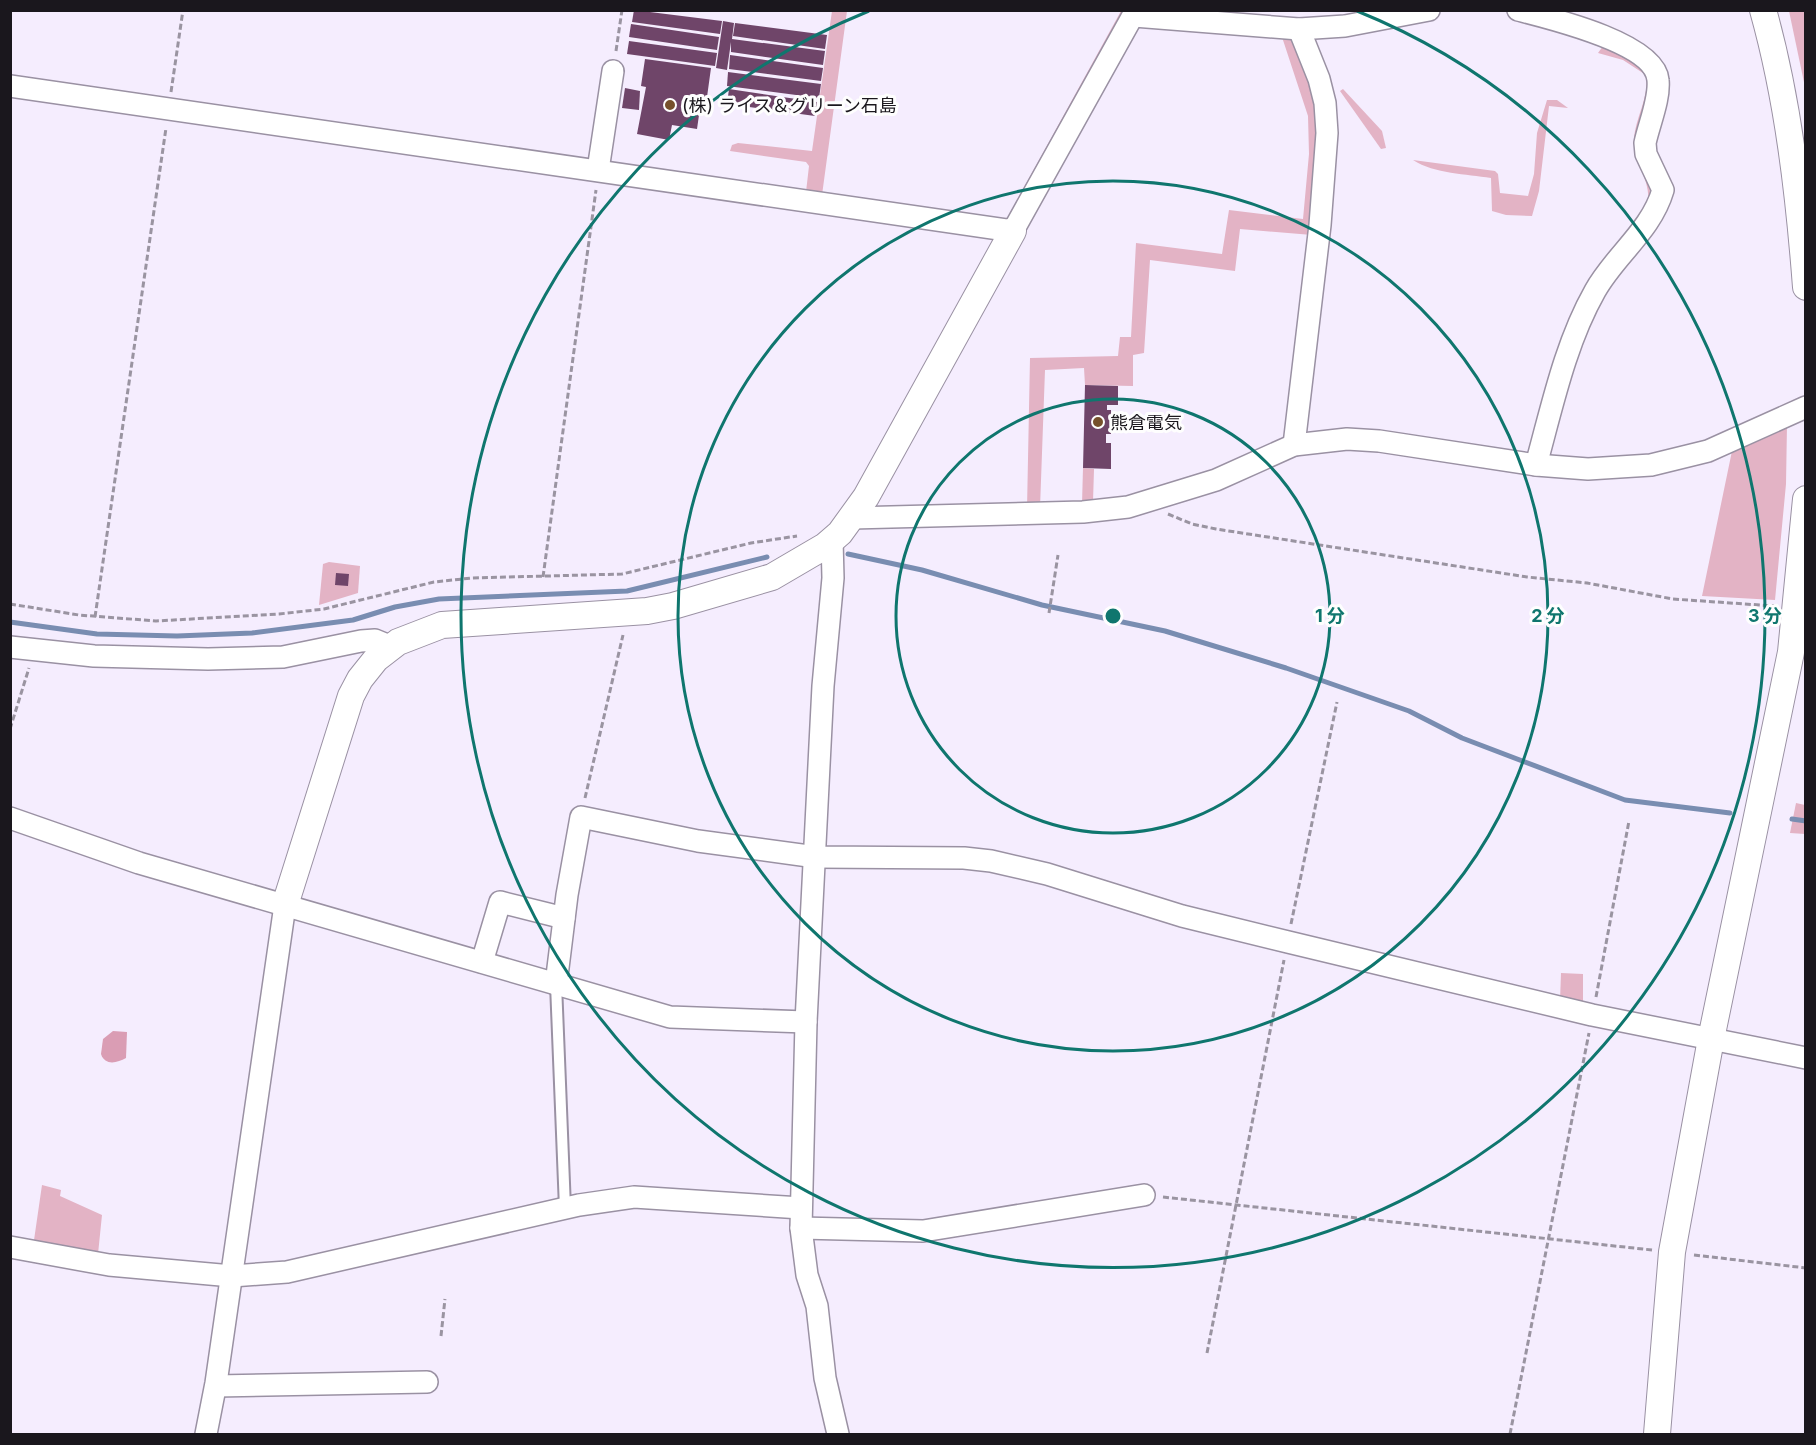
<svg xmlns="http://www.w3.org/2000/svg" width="1816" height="1445" font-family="Inter,'Noto Sans JP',sans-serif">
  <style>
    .green { fill: #e3b3c5 }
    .forest { fill: #da9db4 }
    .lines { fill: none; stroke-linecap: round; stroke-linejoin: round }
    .stream { stroke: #798db1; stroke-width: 5 }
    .building { fill: #6f4569 }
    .service-casing { stroke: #9a91a3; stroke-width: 14 }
    .minor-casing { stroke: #9a91a3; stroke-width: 24 }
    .tertiary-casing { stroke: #9a91a3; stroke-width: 28 }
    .path { stroke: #9a94a1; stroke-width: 3; stroke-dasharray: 6 3; stroke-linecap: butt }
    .service { stroke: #fff; stroke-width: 10 }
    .minor { stroke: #fff; stroke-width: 21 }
    .tertiary { stroke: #fff; stroke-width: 26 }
    .ring { fill: none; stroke: #0f766e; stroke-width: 3 }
    .poi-dot { fill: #76512c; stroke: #fefefe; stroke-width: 2 }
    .labels { text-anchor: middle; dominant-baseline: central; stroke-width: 6; stroke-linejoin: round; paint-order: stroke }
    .poi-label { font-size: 18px; fill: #1a171d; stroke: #fefefe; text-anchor: start }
    .centre { fill: #0f766e; stroke: #fefefe; stroke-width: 3 }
    .ring-label { font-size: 18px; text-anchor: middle; font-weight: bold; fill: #0f766e; stroke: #fefefe; stroke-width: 6; stroke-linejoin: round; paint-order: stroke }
  </style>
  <rect width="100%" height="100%" fill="#f5edfe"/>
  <g class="green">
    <path d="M832,11H847L822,195L806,192L809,166L806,162L730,151L732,145L738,143L812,151Z"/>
    <path d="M1121,11H1129L1009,217L1010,213Z"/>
    <path d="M1789,11H1805V87Z"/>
    <path d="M1281,34L1295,35L1320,107L1312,235L1240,229L1235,271L1150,260L1144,353L1133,355V386L1085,385L1084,368L1045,370L1040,508L1027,509L1030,358L1118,356L1120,337H1131L1136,243L1222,254L1229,210L1303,219L1309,154L1308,116Z"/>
    <path d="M1603,46L1648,70L1655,184L1648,203C1651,180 1634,163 1634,140C1635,118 1650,96 1646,75L1623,60L1598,53Z"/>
    <path d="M1343,89L1382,131L1386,148L1381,149L1340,91Z"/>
    <path d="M1547,100H1557L1568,108L1549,106L1539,191L1532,216L1506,215L1492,211L1491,178C1466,174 1435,174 1413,160L1495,171L1498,174L1500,193L1528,196L1534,174L1537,133Z"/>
    <path d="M1787,425L1786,484L1775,600L1702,596L1732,451L1751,444Z"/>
    <path d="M1083,468L1094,469L1093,502L1082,504Z"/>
    <path d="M329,562L360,566L358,593L319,605L323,564Z"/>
    <path d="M1796,803L1805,805V834L1790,833Z"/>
    <path d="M1561,973L1583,974V1007L1560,1001Z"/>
    <path d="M42,1185L61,1190L60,1196L102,1215L98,1254L33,1247Z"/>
  </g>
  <path class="forest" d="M113,1031L127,1032L126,1058C117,1063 105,1066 101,1054L103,1039Z"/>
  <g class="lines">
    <g class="stream">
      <path d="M848,554L922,570L1042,605L1165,631L1286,668L1409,711L1462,738L1625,800L1730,813"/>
      <path d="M10,622L97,634L177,636L252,633L353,620L395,607L439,599L627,591L767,557"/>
      <path d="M1792,819L1806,821"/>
    </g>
  </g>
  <g class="building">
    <path d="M634,10L722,21L720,34L632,22Z"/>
    <path d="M723,21L734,23L732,39L825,51L823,65L731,52V42L727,70L716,68Z"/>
    <path d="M735,23L827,35L825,49L733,36Z"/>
    <path d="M631,24L719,37L717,50L629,37Z"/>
    <path d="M629,41L717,53L715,66L627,54Z"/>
    <path d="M730,55L823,68L821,81L729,69Z"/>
    <path d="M645,59L711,68L707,97L701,98L711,99L710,109L700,108L697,129L672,125L669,140L637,134L646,87L641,86Z"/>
    <path d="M728,72L821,84L819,98L727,86Z"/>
    <path d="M625,88L640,91L639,110L622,108Z"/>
    <path d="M729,89L817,102L815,116L727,104Z"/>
    <path d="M1085,385L1118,386V405H1107V410H1111V434H1106V443H1111V469L1083,468Z"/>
    <path d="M336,573L349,574L348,586L335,585Z"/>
  </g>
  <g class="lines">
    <defs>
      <path id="service" d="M556,984L565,1208"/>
      <g id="minor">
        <path d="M1518,10C1549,18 1655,43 1658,80C1660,99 1649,124 1645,143L1646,154L1663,190C1651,231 1615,255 1595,291C1565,344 1552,407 1536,465"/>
        <path d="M1134,16L1299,29L1345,26L1429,10"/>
        <path d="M10,86L1013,231L1136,10"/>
        <path d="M598,170L613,71"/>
        <path d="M1294,445L1320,225L1327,133L1325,103L1319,79L1299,29"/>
        <path d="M852,518L1083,512L1128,507L1216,480L1294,445L1347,439L1379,441L1536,465L1588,469L1651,465L1708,451L1806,407"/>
        <path d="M832,540L833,578L823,686L806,1022L801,1228L807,1275L817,1306L825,1378L838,1434"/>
        <path d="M10,647L94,656L208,659L283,657L361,641L375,640L392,647"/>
        <path d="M10,818L139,863L670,1017L806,1022"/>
        <path d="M482,962L500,902L564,918"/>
        <path d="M556,984L567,895L581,817L698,841L816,857L964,858L991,861L1047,874L1182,916L1288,942L1592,1015L1806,1058"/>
        <path d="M801,1228L923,1231L1144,1195"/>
        <path d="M10,1247L109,1265L232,1276L287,1272L579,1205L634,1197L801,1208"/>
        <path d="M216,1386L427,1382"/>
        <path d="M206,1434L216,1383L285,905"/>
      </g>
      <g id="tertiary">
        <path d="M1763,10C1788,99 1799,195 1806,287"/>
        <path d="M285,905L351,696L360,679L376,659L398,642L442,625L647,611L673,606L772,577L825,546L840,533L866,497L1013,231"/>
        <path d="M1657,1434L1672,1252L1711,1039L1791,652L1806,499"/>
      </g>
    </defs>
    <use href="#service" class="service-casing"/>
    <use href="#minor" class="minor-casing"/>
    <use href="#tertiary" class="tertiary-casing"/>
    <g class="path">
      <path d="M616,51L622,10"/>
      <path d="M171,92L183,10"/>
      <path d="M1168,514L1192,524L1216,529L1527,577L1587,583L1673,599L1774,606"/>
      <path d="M543,577L596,190"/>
      <path d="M10,604L79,615L156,621L279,614L324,609L434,582L472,578L622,574L751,543L797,536"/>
      <path d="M1049,613L1058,555"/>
      <path d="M95,617L166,128"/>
      <path d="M10,729L29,668"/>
      <path d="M585,798L623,635"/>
      <path d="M1291,924L1337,702"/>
      <path d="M1596,997L1629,821"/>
      <path d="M1163,1197L1652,1250"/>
      <path d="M1694,1255L1806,1268"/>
      <path d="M441,1336L445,1299"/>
      <path d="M1207,1353L1284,960"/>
      <path d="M1510,1434L1589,1033"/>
    </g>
    <use href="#service" class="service"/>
    <use href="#minor" class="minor"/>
    <use href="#tertiary" class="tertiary"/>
  </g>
  <g class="ring">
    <circle cx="1113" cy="616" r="217"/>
    <circle cx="1113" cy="616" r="435"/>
    <path d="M1357 11A652 652 0 1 1 869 11"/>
  </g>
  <g class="poi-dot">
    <circle cx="670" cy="105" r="6"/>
    <circle cx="1098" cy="422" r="6"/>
  </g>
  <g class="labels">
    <g class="poi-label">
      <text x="682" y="105">(株) ライス＆グリーン石島</text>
      <text x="1110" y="422">熊倉電気</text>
    </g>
  </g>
  <circle cx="1113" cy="616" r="9" class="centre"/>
  <g class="ring-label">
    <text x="1330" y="622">1 分</text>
    <text x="1548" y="622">2 分</text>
    <text x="1765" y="622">3 分</text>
  </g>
  <rect width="1816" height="1445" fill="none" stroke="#1a171d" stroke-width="24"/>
</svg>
